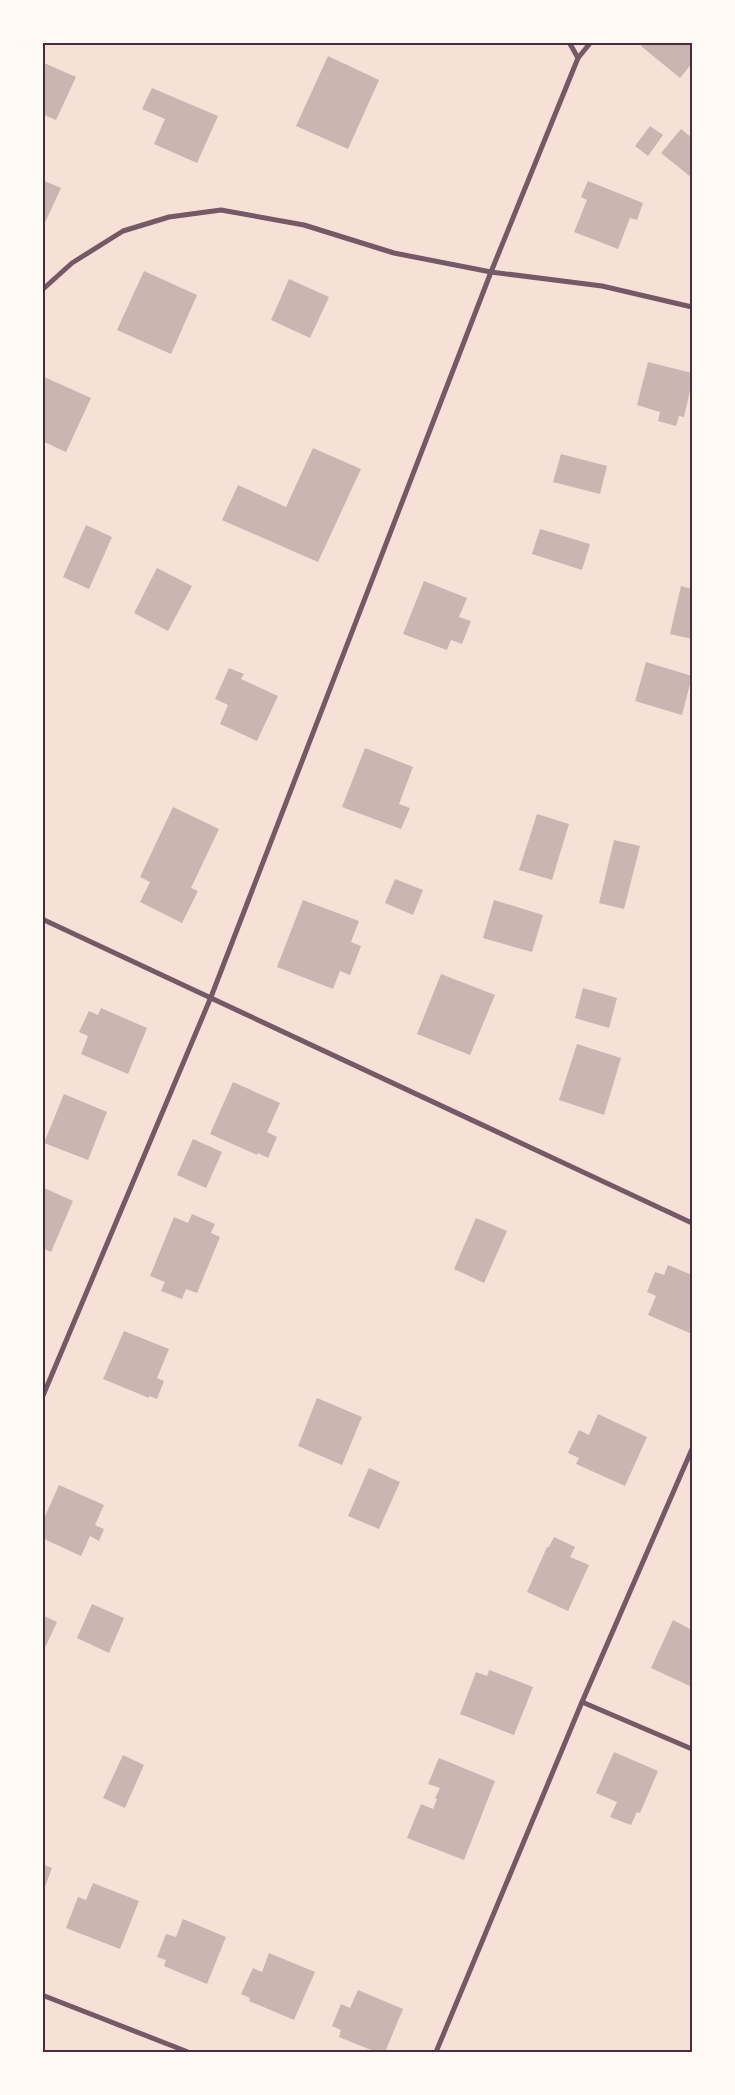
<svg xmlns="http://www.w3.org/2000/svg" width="735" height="2095" font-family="'Source Sans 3',sans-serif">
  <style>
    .building { fill: #ccb4b1 }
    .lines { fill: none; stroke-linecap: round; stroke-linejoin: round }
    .minor { stroke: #755966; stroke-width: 5 }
    .neatline { fill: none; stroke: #4a2c40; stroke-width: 2 }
  </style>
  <rect width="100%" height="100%" fill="#f7e1d7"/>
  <g class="building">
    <path d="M643,42H692V63L680,78L641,46Z"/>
    <path d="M328,56L379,80L348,149L296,126Z"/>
    <path d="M42,62L76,77L56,120L42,114Z"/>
    <path d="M152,88L218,116L197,163L154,144L165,119L142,109Z"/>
    <path d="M650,126L663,135L648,156L635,146Z"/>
    <path d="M681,129L692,138V178L661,153Z"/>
    <path d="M42,180L61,188L42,229Z"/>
    <path d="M588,181L643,203L637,220L630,218L618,249L574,232L587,200L581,197Z"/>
    <path d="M144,271L197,295L171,354L117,330Z"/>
    <path d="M289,279L329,297L310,338L271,320Z"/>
    <path d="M648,362L692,373V382L684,417L679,416L676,426L658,421L660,412L637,405Z"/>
    <path d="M42,376L91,398L66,452L42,441Z"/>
    <path d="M313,448L361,469L318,562L222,520L238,485L286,507Z"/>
    <path d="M561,454L607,466L600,494L553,482Z"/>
    <path d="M86,525L112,537L89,589L63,577Z"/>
    <path d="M540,529L590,544L582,570L532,554Z"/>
    <path d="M157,568L192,586L168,631L134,613Z"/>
    <path d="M424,581L467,598L459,617L471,621L462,644L451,640L447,650L403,634Z"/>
    <path d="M681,586L692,589V639L670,634Z"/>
    <path d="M646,662L692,676L682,715L635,701Z"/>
    <path d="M229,668L244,674L241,679L278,696L257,741L220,724L228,705L215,699Z"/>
    <path d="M365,748L413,767L399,804L410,808L401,829L342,807Z"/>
    <path d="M173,807L219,829L191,888L198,891L182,923L140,902L150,882L140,877Z"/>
    <path d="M537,814L569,824L552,880L519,870Z"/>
    <path d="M614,840L640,846L624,909L599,903Z"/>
    <path d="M395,879L423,890L413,915L385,903Z"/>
    <path d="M303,900L359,921L351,942L361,946L350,975L340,971L333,989L277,967Z"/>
    <path d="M494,900L543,915L532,952L483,938Z"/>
    <path d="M441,974L495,995L470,1055L417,1034Z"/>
    <path d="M583,988L617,998L609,1028L575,1018Z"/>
    <path d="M101,1008L147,1028L128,1074L81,1054L88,1036L79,1032L89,1011L98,1015Z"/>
    <path d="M577,1044L621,1058L604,1115L559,1100Z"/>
    <path d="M233,1082L280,1103L267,1132L277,1137L268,1158L258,1153L257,1155L210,1134Z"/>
    <path d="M64,1094L107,1112L88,1160L44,1143Z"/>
    <path d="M193,1139L222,1152L206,1188L177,1175Z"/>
    <path d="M42,1187L73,1201L51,1252L42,1248Z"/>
    <path d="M192,1214L215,1224L211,1233L220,1237L197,1293L186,1289L182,1299L161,1291L165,1282L150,1276L174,1217L188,1223Z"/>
    <path d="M476,1218L507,1231L484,1283L454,1269Z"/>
    <path d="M668,1265L692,1275V1334L648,1315L656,1296L647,1292L655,1272L664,1275Z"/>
    <path d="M124,1331L169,1349L157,1378L164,1381L157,1399L149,1396V1398L103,1379Z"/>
    <path d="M317,1398L362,1417L342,1465L298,1446Z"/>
    <path d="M598,1414L647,1437L625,1486L576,1464L579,1458L568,1453L579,1430L589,1435Z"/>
    <path d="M369,1468L400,1482L379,1529L348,1516Z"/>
    <path d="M59,1485L104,1505L95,1525L104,1529L99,1541L90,1536L81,1556L42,1538V1523Z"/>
    <path d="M554,1537L575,1547L570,1557L589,1565L568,1611L527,1592L547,1547H549Z"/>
    <path d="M92,1604L124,1618L109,1653L77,1638Z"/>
    <path d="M42,1615L57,1622L42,1654Z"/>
    <path d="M673,1620L692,1630V1687L651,1668Z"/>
    <path d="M489,1670L533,1687L514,1735L460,1714L476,1672L487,1676Z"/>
    <path d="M614,1752L658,1771L640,1813L637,1812L631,1825L610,1817L617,1802L596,1793Z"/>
    <path d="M123,1755L144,1765L125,1808L103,1798Z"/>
    <path d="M439,1758L495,1781L464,1860L407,1838L421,1804L433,1809L437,1799L435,1798L440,1788L428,1784Z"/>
    <path d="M42,1864L52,1868L43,1892H42Z"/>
    <path d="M93,1883L139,1901L120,1949L66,1928L78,1897L86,1900Z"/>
    <path d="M183,1919L226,1937L207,1984L164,1966L166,1960L157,1957L166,1934L176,1937Z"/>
    <path d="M269,1953L315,1972L294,2020L249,2001L250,1998L241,1994L253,1968L262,1972Z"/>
    <path d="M358,1990L403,2009L385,2052H376L339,2037L341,2030L332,2026L341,2004L350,2008Z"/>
  </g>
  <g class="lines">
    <g class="minor">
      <path d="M569,42L578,58"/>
      <path d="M42,290L72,263L123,231L169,217L221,210L304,225L394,253L491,272L602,286L692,307"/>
      <path d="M42,919L692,1223"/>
      <path d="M42,1398L211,997L491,272L578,58L591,42"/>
      <path d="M582,1702L692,1749"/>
      <path d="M42,1995L188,2052"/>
      <path d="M436,2052L582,1702L692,1449"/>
    </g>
  </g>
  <rect width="735" height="2095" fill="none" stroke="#fffaf5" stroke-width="88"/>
  <rect x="44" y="44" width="647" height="2007" class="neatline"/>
</svg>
